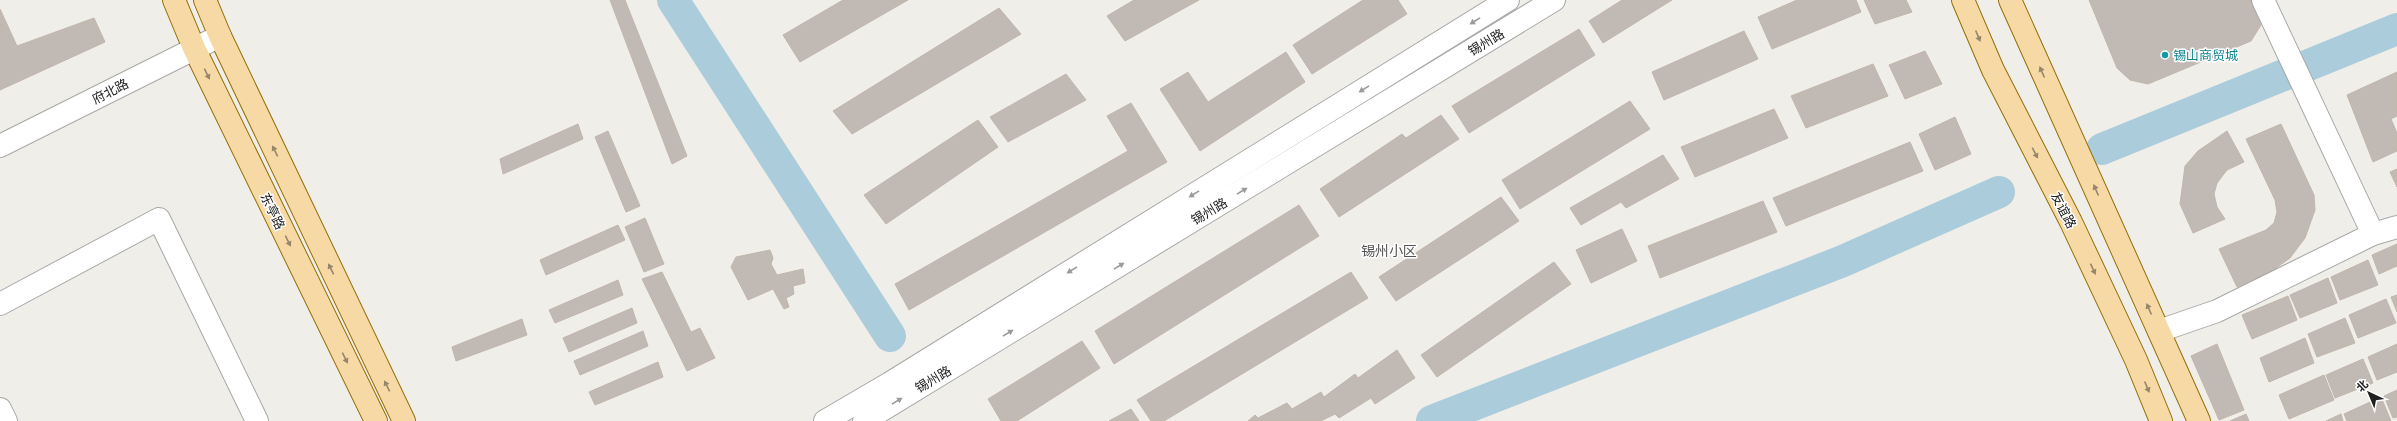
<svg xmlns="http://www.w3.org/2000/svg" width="2397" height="421" font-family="Barlow,'Noto Sans SC',sans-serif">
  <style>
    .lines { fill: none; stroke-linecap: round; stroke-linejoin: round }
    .river { stroke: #abcddb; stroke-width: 32 }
    .building { fill: #c1bab4; stroke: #c1b6ab }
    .minor-casing { stroke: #a7a7a7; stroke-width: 24 }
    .major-casing { stroke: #946e09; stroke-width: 24 }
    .minor { stroke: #fff; stroke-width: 22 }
    .major { stroke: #f7d9a6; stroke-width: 22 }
    .oneway { fill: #9b9b9b }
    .oneway2 { fill: #96866a }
    .culture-dot { fill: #0f9aa8; stroke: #fff; stroke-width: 1.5 }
    .labels { text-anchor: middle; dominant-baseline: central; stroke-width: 3; stroke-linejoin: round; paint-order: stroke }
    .street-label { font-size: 13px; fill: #202020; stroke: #fff }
    .culture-label { font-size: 13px; fill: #0d838f; stroke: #fff; text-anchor: start }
    .neighbourhood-label { font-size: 14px; fill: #535353; stroke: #fff }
  </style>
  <rect width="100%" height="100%" fill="#f0eee8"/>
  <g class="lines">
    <g class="river">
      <path d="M673,0L890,336"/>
      <path d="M2102,149L2397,29"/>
      <path d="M1432,421L1843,261L1999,192"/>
    </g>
  </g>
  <g class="building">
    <path d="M610,0H625L687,156L672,164Z"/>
    <path d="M843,0H908L800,62L783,35Z"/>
    <path d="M1134,0H1199L1125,41L1107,16Z"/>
    <path d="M1363,0H1398L1407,14L1312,74L1293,45Z"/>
    <path d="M1622,0H1672L1603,43L1589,21Z"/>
    <path d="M1797,0H1856L1861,12L1772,49L1758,17Z"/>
    <path d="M1864,0H1906L1912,12L1875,24Z"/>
    <path d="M2089,0H2258L2263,12L2261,25L2251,41L2148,84L2130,80L2117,68Z"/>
    <path d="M999,8L1021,34L852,134L833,111Z"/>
    <path d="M0,9L17,46L94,18L105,42L0,90Z"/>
    <path d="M1579,29L1595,55L1469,133L1452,106Z"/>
    <path d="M1744,31L1758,59L1664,100L1652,72Z"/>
    <path d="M1925,51L1942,84L1905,99L1889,65Z"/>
    <path d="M1286,52L1305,82L1200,151L1160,89L1188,72L1208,102Z"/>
    <path d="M1873,64L1888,96L1806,128L1791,96Z"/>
    <path d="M2397,72V116L2391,119L2397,133V151L2373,162L2347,95Z"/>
    <path d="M1066,74L1086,100L1008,142L990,117Z"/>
    <path d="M1630,101L1650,129L1520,209L1502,180Z"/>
    <path d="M1131,103L1167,162L909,310L895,284L1128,151L1107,116Z"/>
    <path d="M1774,109L1788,138L1695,177L1681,147Z"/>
    <path d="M1441,115L1459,139L1339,217L1320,189L1402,134L1406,138Z"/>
    <path d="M1955,117L1971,154L1935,170L1919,134Z"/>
    <path d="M978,120L998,147L886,224L864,195Z"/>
    <path d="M578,124L583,139L503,174L500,159Z"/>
    <path d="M2281,124L2314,195L2315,210L2305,238L2290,258L2272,271L2237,287L2219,249L2266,230L2274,223L2277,212L2275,200L2246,139Z"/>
    <path d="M608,131L640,206L626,212L595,137Z"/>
    <path d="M2227,131L2244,162L2227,170L2217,183L2214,194L2217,207L2225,219L2193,233L2180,204L2185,166L2198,151Z"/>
    <path d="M1910,142L1923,171L1786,226L1773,198Z"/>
    <path d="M1663,155L1679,179L1626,208L1621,202L1581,225L1570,208Z"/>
    <path d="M2397,169V187L2390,172Z"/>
    <path d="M1501,197L1519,221L1396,301L1379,277Z"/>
    <path d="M1763,201L1777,232L1660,278L1648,246Z"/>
    <path d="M1299,205L1319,236L1114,364L1095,331Z"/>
    <path d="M645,218L664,264L644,272L625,227Z"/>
    <path d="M618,225L625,240L546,275L540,260Z"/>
    <path d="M1622,229L1637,261L1591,283L1576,250Z"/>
    <path d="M2397,244V266L2379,274L2372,255Z"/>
    <path d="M770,250L773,258L771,264L777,275L803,269L805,283L793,286L794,294L786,298L789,307L784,309L773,289L748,300L731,267L736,257Z"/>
    <path d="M2368,260L2378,285L2340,300L2331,277Z"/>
    <path d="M1554,262L1571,284L1437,377L1421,355Z"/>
    <path d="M662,272L691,332L700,328L715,358L687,371L642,279Z"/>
    <path d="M1351,272L1368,298L1164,421H1151L1137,400Z"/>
    <path d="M2328,278L2337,303L2300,318L2290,295Z"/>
    <path d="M618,280L623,295L555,323L549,310Z"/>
    <path d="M2397,295V312L2391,297Z"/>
    <path d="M2288,296L2297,320L2252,339L2242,315Z"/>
    <path d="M2386,299L2396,323L2358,338L2349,315Z"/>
    <path d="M632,308L637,323L569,352L563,338Z"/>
    <path d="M2345,318L2355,343L2317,357L2308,334Z"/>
    <path d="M522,319L527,335L456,361L452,347Z"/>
    <path d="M643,331L648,346L580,375L574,361Z"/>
    <path d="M2305,338L2314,363L2269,382L2260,358Z"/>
    <path d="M1082,341L1100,368L1017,421H1001L988,399Z"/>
    <path d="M2217,344L2244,410L2219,420L2191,356Z"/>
    <path d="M2397,344V372L2377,380L2368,357Z"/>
    <path d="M1397,350L1415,378L1375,404L1371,398L1339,418L1335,414L1321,421H1248L1255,415L1258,418L1287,403L1292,409L1321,392L1324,397L1355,374L1358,378Z"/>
    <path d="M2363,359L2373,383L2335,398L2326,375Z"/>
    <path d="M658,362L663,377L595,405L589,392Z"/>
    <path d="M2324,375L2334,400L2289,419L2279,395Z"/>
    <path d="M2397,390V417L2393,418L2384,396Z"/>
    <path d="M2381,397L2391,421H2347L2344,414Z"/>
    <path d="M1131,409L1139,421H1109Z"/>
    <path d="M2246,414L2249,421H2230Z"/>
    <path d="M2341,414L2343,421H2326Z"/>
  </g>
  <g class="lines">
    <defs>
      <g id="minor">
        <path d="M2263,0L2373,234"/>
        <path d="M0,146L220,36"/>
        <path d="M0,304L159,219L257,421"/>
        <path d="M2159,331L2217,311L2373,234L2397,227"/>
        <path d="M0,409L6,421"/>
        <path d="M825,421L890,383L1508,0"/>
        <path d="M864,421L1554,0"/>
      </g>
      <g id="major">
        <path d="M174,0L194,48L376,421"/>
        <path d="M205,0L220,36L404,421"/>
        <path d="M1963,0L1993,70L2071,222L2136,360L2161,421"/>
        <path d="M2010,0L2199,421"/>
      </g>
    </defs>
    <use href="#minor" class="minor-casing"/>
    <use href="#major" class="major-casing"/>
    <use href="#minor" class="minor"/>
    <use href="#major" class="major"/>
  </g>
  <defs><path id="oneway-solid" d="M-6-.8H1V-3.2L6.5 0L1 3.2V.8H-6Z"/></defs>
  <g class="oneway">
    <use href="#oneway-solid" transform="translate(1475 21) rotate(148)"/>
    <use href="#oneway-solid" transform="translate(1364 89) rotate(148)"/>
    <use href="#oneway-solid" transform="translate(1242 191) rotate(-31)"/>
    <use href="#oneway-solid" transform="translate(1194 194) rotate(148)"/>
    <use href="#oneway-solid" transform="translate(1119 266) rotate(-31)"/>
    <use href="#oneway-solid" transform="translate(1072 270) rotate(148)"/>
    <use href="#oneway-solid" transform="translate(1008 333) rotate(-31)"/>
    <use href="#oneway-solid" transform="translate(897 401) rotate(-31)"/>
  </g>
  <g class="oneway2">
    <use href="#oneway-solid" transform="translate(1978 36) rotate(67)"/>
    <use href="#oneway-solid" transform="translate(2042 72) rotate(-114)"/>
    <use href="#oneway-solid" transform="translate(207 74) rotate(64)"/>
    <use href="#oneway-solid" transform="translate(275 151) rotate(-116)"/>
    <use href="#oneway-solid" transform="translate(2035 153) rotate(63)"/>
    <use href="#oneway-solid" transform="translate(2096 190) rotate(-114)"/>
    <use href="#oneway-solid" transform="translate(288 241) rotate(64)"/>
    <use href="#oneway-solid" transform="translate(331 269) rotate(-116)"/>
    <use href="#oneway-solid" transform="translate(2093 269) rotate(65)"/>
    <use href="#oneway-solid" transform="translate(2149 309) rotate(-114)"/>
    <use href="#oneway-solid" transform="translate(345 358) rotate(64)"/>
    <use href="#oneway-solid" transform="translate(387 386) rotate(-116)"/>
    <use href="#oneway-solid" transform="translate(2147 387) rotate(67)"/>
  </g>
  <circle class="culture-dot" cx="2165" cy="55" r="4"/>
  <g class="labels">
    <g class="street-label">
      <text transform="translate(1486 42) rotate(-31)">锡州路</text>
      <text transform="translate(110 91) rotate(-27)">府北路</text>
      <text transform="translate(2064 210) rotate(63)">友谊路</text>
      <text transform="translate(273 211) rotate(64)">东亭路</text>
      <text transform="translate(1209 211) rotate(-31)">锡州路</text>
      <text transform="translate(933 379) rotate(-31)">锡州路</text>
    </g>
    <g class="culture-label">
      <text x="2173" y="55">锡山商贸城</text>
    </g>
    <g class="neighbourhood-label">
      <text x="1389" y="250">锡州小区</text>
    </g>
  </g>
  <g transform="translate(2369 393) rotate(316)" stroke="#ffffff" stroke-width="3" paint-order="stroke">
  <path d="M0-3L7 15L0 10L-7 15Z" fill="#202020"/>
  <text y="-6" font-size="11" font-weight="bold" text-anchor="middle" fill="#202020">北</text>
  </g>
</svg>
